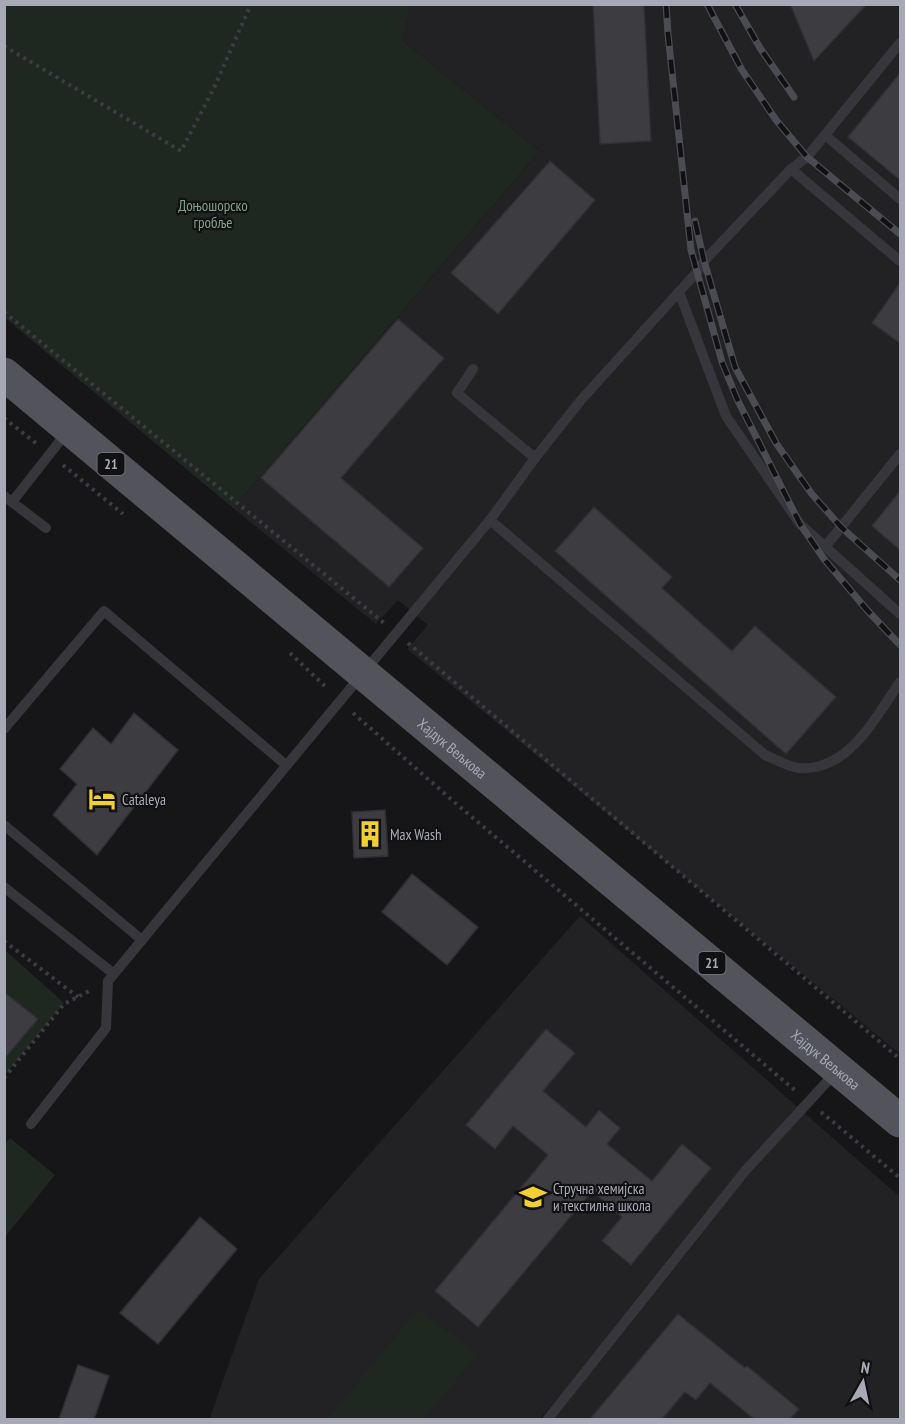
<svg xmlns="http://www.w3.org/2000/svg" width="905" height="1424" font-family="'PT Sans Narrow',sans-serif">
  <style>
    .built { fill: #222124 }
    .green { fill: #1f2721 }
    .building { fill: #3d3d41; stroke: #302f33; stroke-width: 1.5 }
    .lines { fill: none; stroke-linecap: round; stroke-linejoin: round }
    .path { stroke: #3c3d43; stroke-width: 4; stroke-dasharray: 3 4.5; stroke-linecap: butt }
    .lane { stroke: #36363c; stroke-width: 10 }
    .primary { stroke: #52535b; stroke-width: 33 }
    .rail-casing { stroke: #4b4c53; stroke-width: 7 }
    .rail { stroke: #111012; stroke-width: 4.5; stroke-dasharray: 14; stroke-linecap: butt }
    .labels { text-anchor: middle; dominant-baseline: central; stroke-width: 4.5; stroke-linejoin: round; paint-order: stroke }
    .shield { fill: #111012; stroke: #7a7b86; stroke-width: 1.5 }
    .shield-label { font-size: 14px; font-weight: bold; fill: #a7a9b7 }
    .park-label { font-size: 15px; fill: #7ea386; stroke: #111012 }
    .street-label { font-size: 15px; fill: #a7a9b7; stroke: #111012 }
    .poi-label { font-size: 15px; fill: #a7a9b7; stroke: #111012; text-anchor: start }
  </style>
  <rect width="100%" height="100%" fill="#161517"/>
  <g class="built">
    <path d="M411,5H900V1054L407,649L428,625L398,600L376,624L233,508L540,151L403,41Z"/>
    <path d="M580,916L900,1197V1419H543L707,1229L540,1419L209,1420L259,1279Z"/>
  </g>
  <g class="green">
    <path d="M4,5H411L403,41L540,151L233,508L5,318Z"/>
    <path d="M5,950L64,1003L5,1075Z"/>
    <path d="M10,1138L55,1175L5,1237V1144Z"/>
    <path d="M418,1309L478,1354L424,1419H327Z"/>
  </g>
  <g class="building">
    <path d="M593,4H644L651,141L600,144Z"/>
    <path d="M790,4H867L814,61Z"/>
    <path d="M900,73V180L848,137Z"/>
    <path d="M550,161L595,200L498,314L451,273Z"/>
    <path d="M900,283V343L872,323Z"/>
    <path d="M398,319L444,358L341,478L423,548L389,587L261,478Z"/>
    <path d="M900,491V550L872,526Z"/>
    <path d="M594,507L672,577L662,588L732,651L755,626L836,697L786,754L555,551Z"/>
    <path d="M134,713L178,750L97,855L53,815L77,784L60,769L93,728L111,744Z"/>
    <path d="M385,810L388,856L354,858L352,812Z"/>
    <path d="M412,874L478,927L447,965L382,912Z"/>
    <path d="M4,992L38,1019L4,1059Z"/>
    <path d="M546,1029L575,1053L543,1091L586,1127L599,1110L620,1128L607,1144L652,1181L682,1144L711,1168L631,1265L602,1241L622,1217L592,1191L478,1327L435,1291L548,1155L513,1126L495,1149L466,1125Z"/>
    <path d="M200,1217L237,1249L158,1344L120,1313Z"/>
    <path d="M678,1314L745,1368L747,1366L799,1409L790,1419H754L710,1383L696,1400L685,1392L662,1419H590Z"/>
    <path d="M78,1365L109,1376L94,1419H59Z"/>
  </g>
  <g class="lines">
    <g class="path">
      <path d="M4,46L181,151L213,90L251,4"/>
      <path d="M4,312L384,623"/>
      <path d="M4,418L37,444"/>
      <path d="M63,465L123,514"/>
      <path d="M408,643L900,1059"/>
      <path d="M290,653L328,689"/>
      <path d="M353,713L453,801L797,1092"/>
      <path d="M4,941L78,997"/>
      <path d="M4,1078L64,1004L91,990"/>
      <path d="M821,1112L900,1178"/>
    </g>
    <g class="lane">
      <path d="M825,135L900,199"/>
      <path d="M791,169L900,261"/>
      <path d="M679,292L726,416L800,524L900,614"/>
      <path d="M473,369L457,393L535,458"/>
      <path d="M4,496L12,502L67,432"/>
      <path d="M12,502L46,528"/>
      <path d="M490,520L765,755C775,759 788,767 799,768C849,772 876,716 900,682"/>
      <path d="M825,547L900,454"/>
      <path d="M4,729L104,611L286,765"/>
      <path d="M4,825L142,940"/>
      <path d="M4,887L114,974"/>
      <path d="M31,1124L106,1028L108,981L490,520L535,458L581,400L697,272L704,261L791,169L807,157L900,43"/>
      <path d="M547,1420L745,1171L836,1072"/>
    </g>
    <path class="primary" id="s1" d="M4,374L900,1121"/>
    <defs>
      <g id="rail">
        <path d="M666,4L668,34L691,250L722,362L737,399L800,524L824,559L867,610L900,645"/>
        <path d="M707,4L742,70L776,120L807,157L900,234"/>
        <path d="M735,4L760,48L794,97"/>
        <path d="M695,221L704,261L735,367L776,443L811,493L841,527L900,580"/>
      </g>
    </defs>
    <use href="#rail" class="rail-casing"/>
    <use href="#rail" class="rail"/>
  </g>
  <defs>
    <symbol id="hotel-bare" viewBox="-9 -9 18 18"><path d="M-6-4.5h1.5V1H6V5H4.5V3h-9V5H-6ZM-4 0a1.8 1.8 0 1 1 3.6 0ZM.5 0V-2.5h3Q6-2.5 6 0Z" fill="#f3d032" stroke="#111012" stroke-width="2.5" paint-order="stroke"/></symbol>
    <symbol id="building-bare" viewBox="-9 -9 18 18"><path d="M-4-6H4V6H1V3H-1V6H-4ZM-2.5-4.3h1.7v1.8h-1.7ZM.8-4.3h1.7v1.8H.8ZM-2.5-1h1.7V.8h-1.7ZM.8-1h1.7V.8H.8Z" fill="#f3d032" stroke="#111012" stroke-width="2.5" paint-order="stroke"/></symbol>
    <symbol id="school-bare" viewBox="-9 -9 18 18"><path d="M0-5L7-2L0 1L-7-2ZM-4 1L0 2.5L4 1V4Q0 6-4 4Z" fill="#f3d032" stroke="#111012" stroke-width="2.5" paint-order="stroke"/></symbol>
  </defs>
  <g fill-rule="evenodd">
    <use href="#hotel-bare" x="83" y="780" width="38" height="38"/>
    <use href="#building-bare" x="351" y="815" width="38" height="38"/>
    <use href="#school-bare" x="514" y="1178" width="38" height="38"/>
  </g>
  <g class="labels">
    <g class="shield">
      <rect x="97.5" y="453" width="27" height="22" rx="4.5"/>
      <rect x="698.5" y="952" width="27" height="22" rx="4.5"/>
    </g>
    <g class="shield-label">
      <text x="111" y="464">21</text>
      <text x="712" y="963">21</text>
    </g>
    <g class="park-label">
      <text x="213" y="205">Доњошорско<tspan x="213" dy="17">гробље</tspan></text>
    </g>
    <g class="street-label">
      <text stroke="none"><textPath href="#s1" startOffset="584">Хајдук Вељкова</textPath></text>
      <text stroke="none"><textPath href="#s1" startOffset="1070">Хајдук Вељкова</textPath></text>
    </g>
    <g class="poi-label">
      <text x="122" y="799">Cataleya</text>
      <text x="390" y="834">Max Wash</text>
      <text x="553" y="1188">Стручна хемијска<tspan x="553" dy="17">и текстилна школа</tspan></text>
    </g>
  </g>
  <rect width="905" height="1424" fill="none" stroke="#a7a9b7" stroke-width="12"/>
  <g transform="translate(863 1382) rotate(9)" stroke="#111012" stroke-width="4.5" paint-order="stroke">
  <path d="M0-4.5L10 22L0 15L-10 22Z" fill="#a7a9b7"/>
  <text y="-9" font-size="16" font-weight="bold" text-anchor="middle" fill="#a7a9b7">N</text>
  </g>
</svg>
